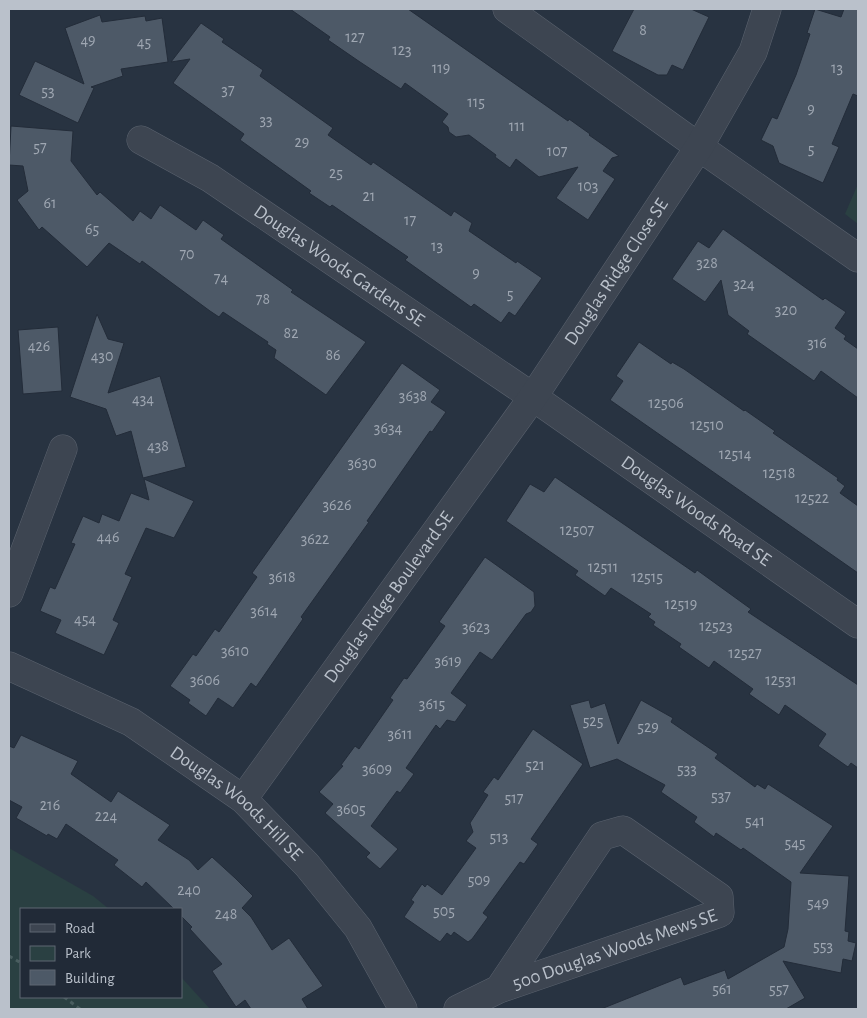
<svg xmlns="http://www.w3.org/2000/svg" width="867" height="1018" font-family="'Alegreya Sans',sans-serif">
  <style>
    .green { fill: #2a4042 }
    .building { fill: #4d5967; stroke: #232c39 }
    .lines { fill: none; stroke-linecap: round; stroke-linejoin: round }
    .minor-casing { stroke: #5b636f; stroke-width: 29 }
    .path { stroke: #495d5f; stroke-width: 3; stroke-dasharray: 4 4; stroke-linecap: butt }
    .minor { stroke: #3d4551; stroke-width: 28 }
    .labels { text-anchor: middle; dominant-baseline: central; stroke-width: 5; stroke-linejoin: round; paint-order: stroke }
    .number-label { font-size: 16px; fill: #9fa7b2 }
    .street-label { font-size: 19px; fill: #bac1cb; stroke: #212a37 }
  </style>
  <rect width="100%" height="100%" fill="#283341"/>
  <g class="green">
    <path d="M858,184V224L845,214Z"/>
    <path d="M9,848L93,896L109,909H21V997H181V977L210,1009H9Z"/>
  </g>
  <g class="building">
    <path d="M290,9H408L568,121L569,119L590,134L589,135L619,156L612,158L603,171L615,179L588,220L556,198L578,167L539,177L516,159L510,168L495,157L496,155L469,135L456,137L449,132L448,127L442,122L448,114L405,83L401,89L360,62L328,40L330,37Z"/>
    <path d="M634,9H691L709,17L683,70L672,65L667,75H658L612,51Z"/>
    <path d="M815,9L841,17L844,9H858V96L853,94L832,144L839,147L823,183L779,163L773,146L761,140L772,117L777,119L796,75L810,34L807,33Z"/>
    <path d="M100,15L102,22L145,16L146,21L162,18L168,62L121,69L123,76L91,87L94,88L78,123L19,95L35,61L84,84L65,28Z"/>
    <path d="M201,23L224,39L222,42L263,70L260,76L333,128L328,135L371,165L373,162L451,216L454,211L472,223L469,231L516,263L517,261L542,278L515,316L509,312L501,323L474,304L471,307L405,260L408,257L332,205L330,207L309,193L311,191L240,140L244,134L173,83L190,59L171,62Z"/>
    <path d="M11,126L73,131L71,161L97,195L100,192L133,221L140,211L151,219L160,205L196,230L203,220L224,235L221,239L293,290L291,292L366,342L326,395L274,358L276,350L267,344L268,342L223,312L219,317L210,311L142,261L140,264L109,243L87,267L42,227L39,230L17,200L28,191L23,166L9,165Z"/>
    <path d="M723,229L823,300L825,298L846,312L835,328L846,336L844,339L858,349V398L821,371L814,381L747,334L749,331L728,315L721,280L705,302L672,279L698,241L709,248Z"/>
    <path d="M97,314L108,339L124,343L108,393L160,376L186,467L143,478L131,431L116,436L106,409L70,397Z"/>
    <path d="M58,327L62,391L23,394L18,330Z"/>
    <path d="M639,342L671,364L672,362L684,369L744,411L745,410L775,431L773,433L838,478L837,480L845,486L840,493L858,506V573L610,400L623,381L616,376Z"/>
    <path d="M402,363L440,390L431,402L446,412L432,432L430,431L367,521L369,522L301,617L303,619L256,687L251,683L233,708L218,698L206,716L188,703L190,700L170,686L193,654L196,656L215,629L219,632L257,577L252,573Z"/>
    <path d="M555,477L695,573L697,570L751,609L748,612L858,685V768L851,763L848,767L818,746L826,734L785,705L779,715L749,694L753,689L714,661L709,668L679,647L681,644L653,625L655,622L648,617L651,614L611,588L605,596L575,575L578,571L506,521L530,484L544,492Z"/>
    <path d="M144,479L194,501L174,538L146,528L125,574L132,577L113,620L119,623L104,655L55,633L61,620L40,611L50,587L55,589L75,544L71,543L83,516L99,523L102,514L119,521L131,493L149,500Z"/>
    <path d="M485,557L534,592L535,606L531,612L526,614L492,660L480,652L451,693L467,705L455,722L447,720L440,729L436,725L406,768L414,774L400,793L397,791L371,826L398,849L380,869L366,857L370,853L325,813L333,804L319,792L343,766L341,765L355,746L359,749L393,700L390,698L404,678L407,679L445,626L439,622Z"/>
    <path d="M589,700L591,708L605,703L618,744L641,700L673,718L671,722L718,754L715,758L755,787L757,784L765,789L768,784L833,826L800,873L849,876L845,931L849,932L848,941L856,943L852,961L843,959L841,973L783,961L805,998L786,1009H601L681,977L684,985L725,970L728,979L784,947L788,929L791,882L743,848L741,850L716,833L714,837L694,822L697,817L661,792L665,785L617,759L590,768L570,705Z"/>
    <path d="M533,729L583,764L531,839L538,844L524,864L520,862L483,913L488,917L472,939L468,942L454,932L451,936L447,933L440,942L404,917L414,902L411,900L422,884L425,887L427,884L442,895L476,848L466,841L473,832L470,823L488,795L483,792L494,777L498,780Z"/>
    <path d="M21,735L78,761L71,774L111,802L118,791L170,825L158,840L189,860L198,870L212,857L235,878L253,896L242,908L251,917L272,950L289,938L323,986L302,999L308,1009H251L245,1000L236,1007L212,971L222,964L190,929L192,927L181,916V909H174L146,882L142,887L114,865L118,860L66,824L57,839L48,834L47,836L16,818L22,807L9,800V746L14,748Z"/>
  </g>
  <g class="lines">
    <defs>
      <g id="minor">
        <path d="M507,9L699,147L858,258"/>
        <path id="s1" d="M141,140L210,178L533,397L858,624"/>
        <path d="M9,593L63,449"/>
        <path id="s2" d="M9,666L131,722L243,799L307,865L358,928L403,1009"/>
        <path id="s3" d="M243,799L533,397L699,147L753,52L767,9"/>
        <path id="s4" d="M458,1009L499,989L720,913L719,897L623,830L602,836L499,989"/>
      </g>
    </defs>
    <use href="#minor" class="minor-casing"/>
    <g class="path">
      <path d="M9,956L21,963"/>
      <path d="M64,997L80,1009"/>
    </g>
    <use href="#minor" class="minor"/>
  </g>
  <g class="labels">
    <g class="number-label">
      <text x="643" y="30">8</text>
      <text x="355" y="37">127</text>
      <text x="88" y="40">49</text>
      <text x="144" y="42">45</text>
      <text x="402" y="50">123</text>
      <text x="441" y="68">119</text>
      <text x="837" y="68">13</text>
      <text x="228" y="90">37</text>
      <text x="48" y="91">53</text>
      <text x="476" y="102">115</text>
      <text x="811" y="109">9</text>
      <text x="266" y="120">33</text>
      <text x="517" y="126">111</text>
      <text x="302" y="142">29</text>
      <text x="40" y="147">57</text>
      <text x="811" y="149">5</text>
      <text x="557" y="151">107</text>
      <text x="336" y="173">25</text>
      <text x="588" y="186">103</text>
      <text x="369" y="196">21</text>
      <text x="50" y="203">61</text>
      <text x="410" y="220">17</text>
      <text x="92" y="229">65</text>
      <text x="437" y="246">13</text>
      <text x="187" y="254">70</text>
      <text x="707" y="263">328</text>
      <text x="476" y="273">9</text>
      <text x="221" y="278">74</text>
      <text x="744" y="284">324</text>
      <text x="510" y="294">5</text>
      <text x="263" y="299">78</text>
      <text x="786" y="310">320</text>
      <text x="291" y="333">82</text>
      <text x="817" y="343">316</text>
      <text x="39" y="346">426</text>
      <text x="333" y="355">86</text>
      <text x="102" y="356">430</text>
      <text x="413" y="396">3638</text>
      <text x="143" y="399">434</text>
      <text x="666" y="403">12506</text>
      <text x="707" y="425">12510</text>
      <text x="388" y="428">3634</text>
      <text x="158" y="446">438</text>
      <text x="735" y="454">12514</text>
      <text x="362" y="463">3630</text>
      <text x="779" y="473">12518</text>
      <text x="812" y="498">12522</text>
      <text x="337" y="505">3626</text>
      <text x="577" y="530">12507</text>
      <text x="108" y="537">446</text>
      <text x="315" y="539">3622</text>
      <text x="603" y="567">12511</text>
      <text x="282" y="577">3618</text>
      <text x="647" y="577">12515</text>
      <text x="681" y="604">12519</text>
      <text x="264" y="611">3614</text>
      <text x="85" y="619">454</text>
      <text x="716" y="626">12523</text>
      <text x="476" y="627">3623</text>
      <text x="235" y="651">3610</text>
      <text x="745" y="653">12527</text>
      <text x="448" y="661">3619</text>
      <text x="205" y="680">3606</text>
      <text x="781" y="680">12531</text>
      <text x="432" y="704">3615</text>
      <text x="593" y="721">525</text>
      <text x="648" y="727">529</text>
      <text x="400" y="734">3611</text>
      <text x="535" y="765">521</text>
      <text x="377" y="769">3609</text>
      <text x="687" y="769">533</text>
      <text x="721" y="796">537</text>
      <text x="514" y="798">517</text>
      <text x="50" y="805">216</text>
      <text x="351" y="809">3605</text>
      <text x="106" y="816">224</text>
      <text x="755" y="821">541</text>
      <text x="499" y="837">513</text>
      <text x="795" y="843">545</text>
      <text x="479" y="880">509</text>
      <text x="189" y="890">240</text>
      <text x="818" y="903">549</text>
      <text x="444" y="911">505</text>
      <text x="226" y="914">248</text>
      <text x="823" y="946">553</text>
      <text x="722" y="989">561</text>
      <text x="779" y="989">557</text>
    </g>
    <g class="street-label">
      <text stroke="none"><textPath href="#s1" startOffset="235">Douglas Woods Gardens SE</textPath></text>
      <text stroke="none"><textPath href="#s3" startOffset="646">Douglas Ridge Close SE</textPath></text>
      <text stroke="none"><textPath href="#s1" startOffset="668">Douglas Woods Road SE</textPath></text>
      <text stroke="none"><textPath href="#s3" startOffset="249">Douglas Ridge Boulevard SE</textPath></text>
      <text stroke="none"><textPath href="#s2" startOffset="268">Douglas Woods Hill SE</textPath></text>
      <text stroke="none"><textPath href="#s4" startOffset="168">500 Douglas Woods Mews SE</textPath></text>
    </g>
  </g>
  <rect width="867" height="1018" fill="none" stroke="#bac1cb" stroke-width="20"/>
  <rect x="20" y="908" width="162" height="90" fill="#212a37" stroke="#5e6672"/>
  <rect x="30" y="924" width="25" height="8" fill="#3d4551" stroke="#5e6672"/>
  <text x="65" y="933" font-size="15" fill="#bac1cb">Road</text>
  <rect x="30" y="946" width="25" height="15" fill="#2a4042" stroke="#5e6672"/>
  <text x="65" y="958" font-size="15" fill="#bac1cb">Park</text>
  <rect x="30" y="970" width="25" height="15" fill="#4d5967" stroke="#5e6672"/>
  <text x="65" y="983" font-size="15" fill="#bac1cb">Building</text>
</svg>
